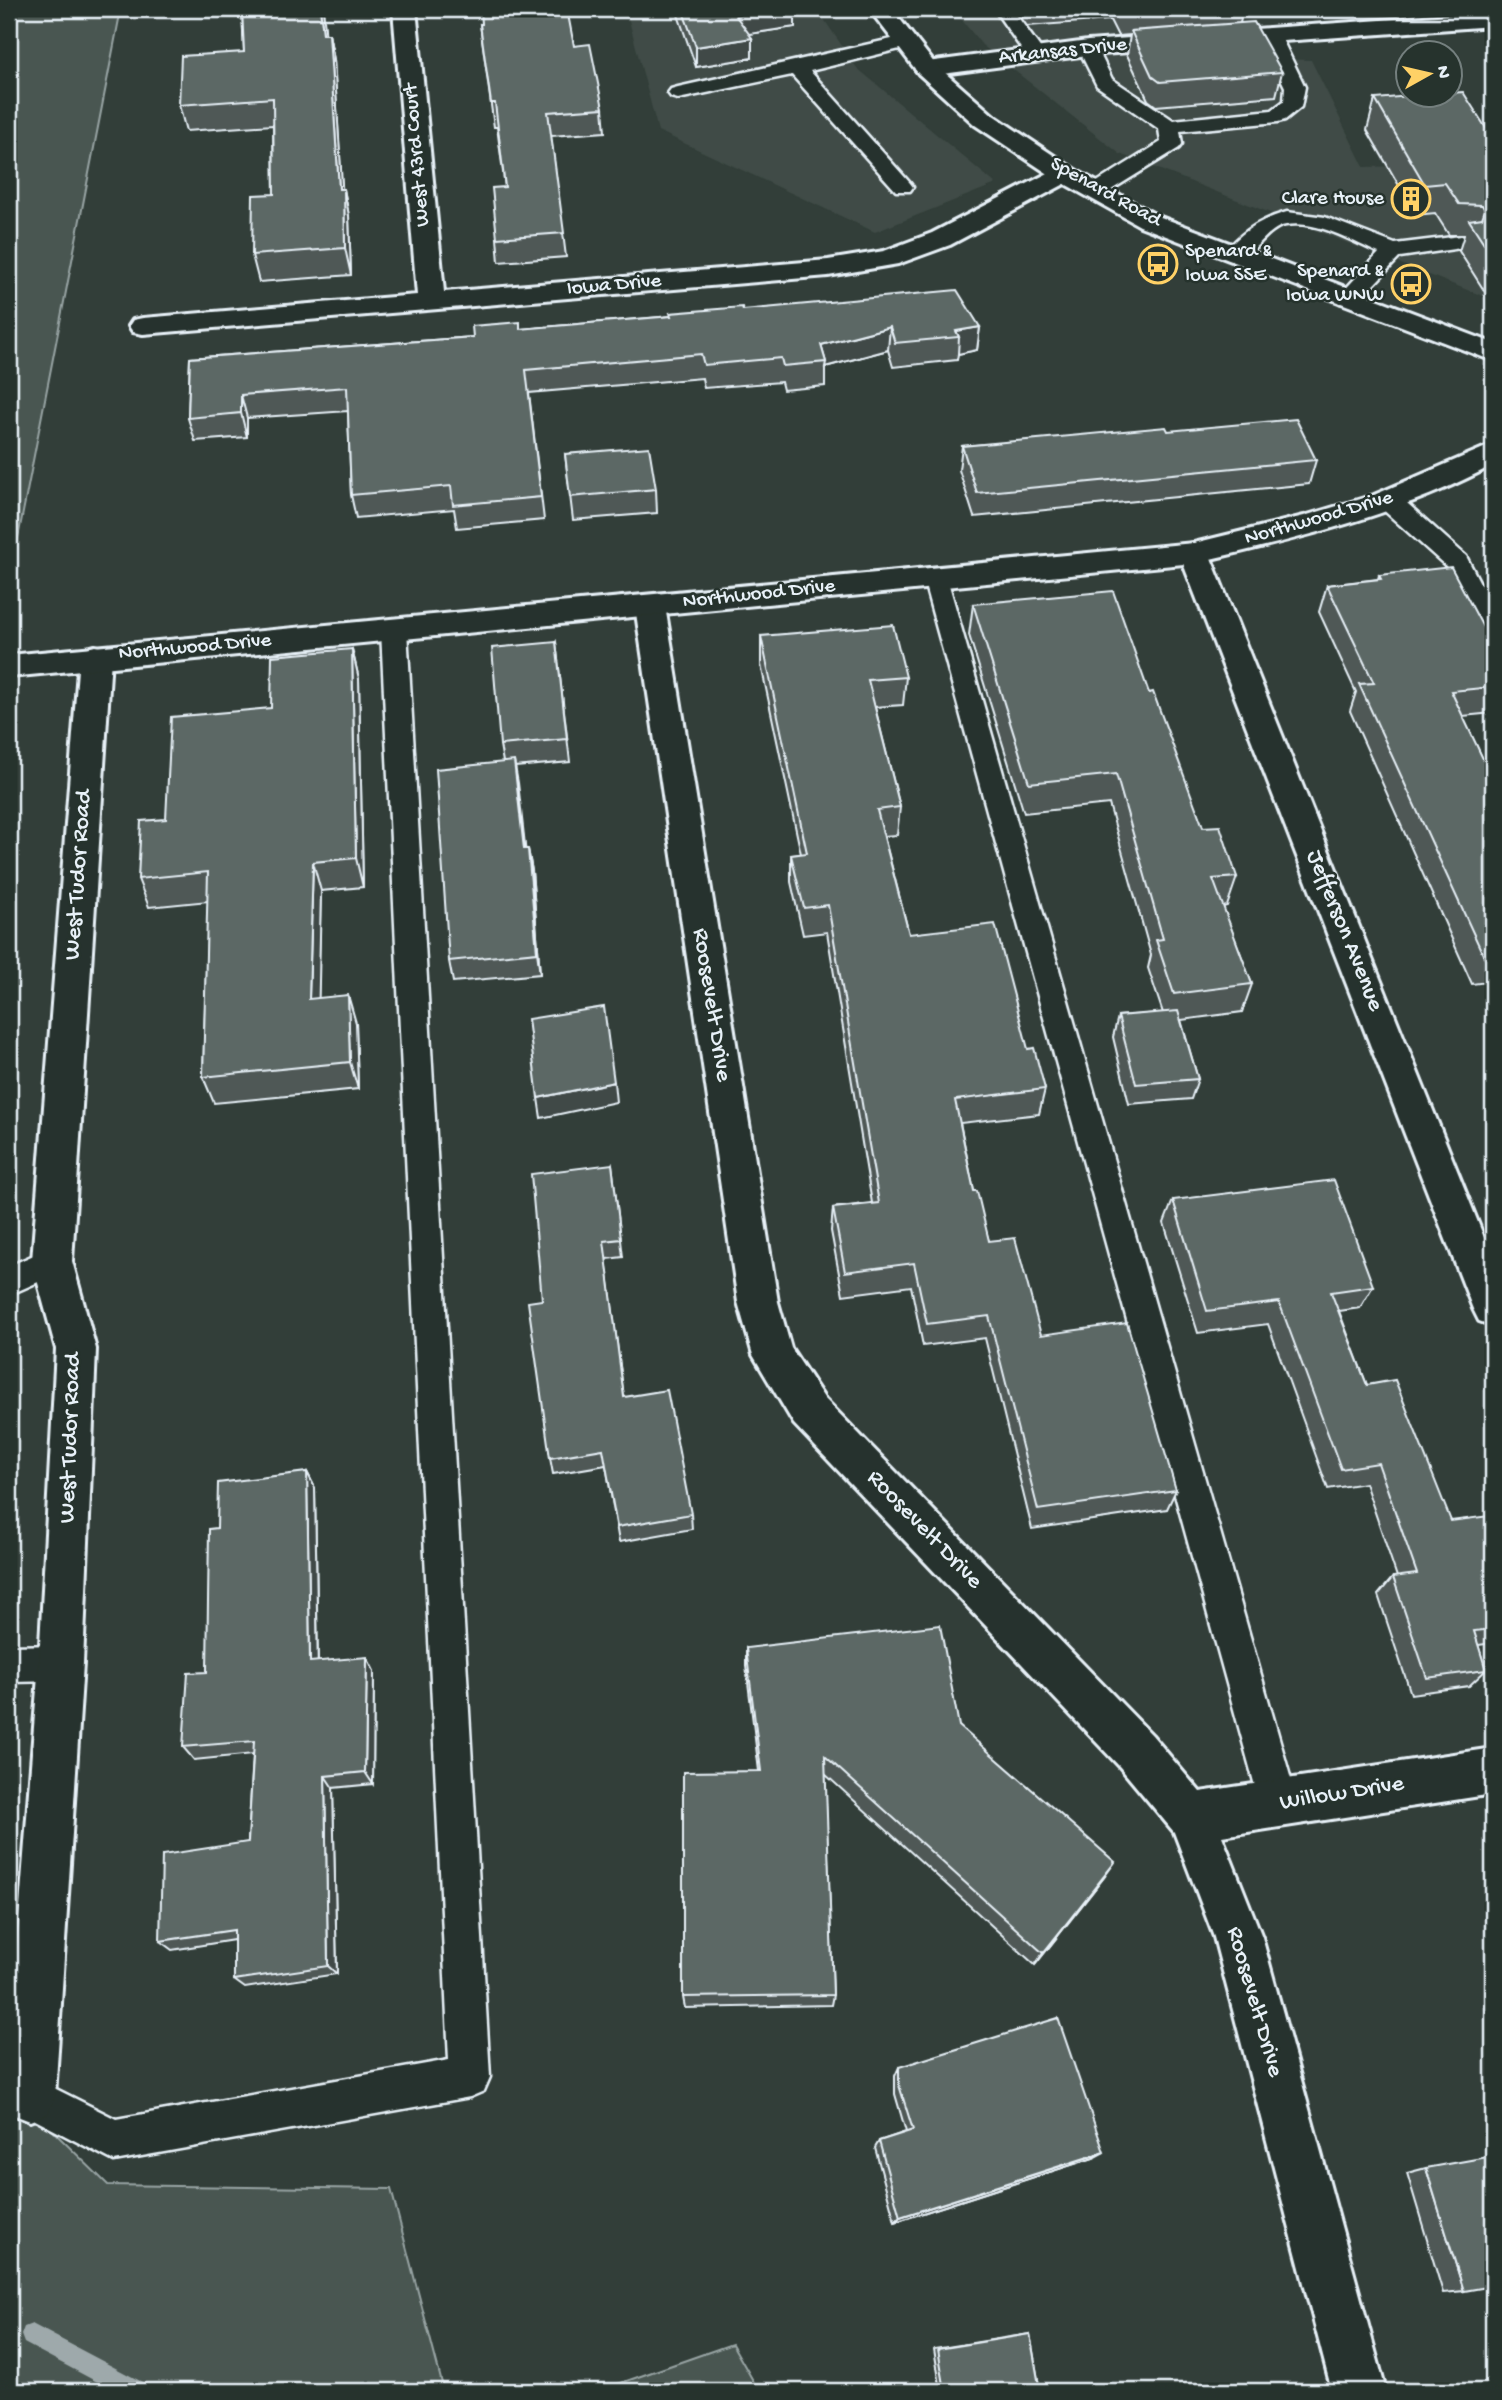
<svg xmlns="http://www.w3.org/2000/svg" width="1502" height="2400" font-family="'Gochi Hand',sans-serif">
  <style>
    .built { fill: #3f4b46 }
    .green { fill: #495651; stroke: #98a4a4; stroke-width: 2 }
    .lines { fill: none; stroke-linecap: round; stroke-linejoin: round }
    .stream { fill: #9ea9ab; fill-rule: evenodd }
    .service-casing { stroke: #e8f1f8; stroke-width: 5 }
    .minor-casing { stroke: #e8f1f8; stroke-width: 6 }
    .tertiary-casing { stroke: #e8f1f8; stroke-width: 6 }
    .secondary-casing { stroke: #e8f1f8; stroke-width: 6 }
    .service { fill: #26332d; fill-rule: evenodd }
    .minor { fill: #26332d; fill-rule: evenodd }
    .tertiary { fill: #26332d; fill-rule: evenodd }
    .secondary { fill: #26332d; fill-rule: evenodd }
    .wall { fill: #4f5957; stroke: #e8f1f8; stroke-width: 2 }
    .shaded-wall { fill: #404947; stroke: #e8f1f8; stroke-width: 2 }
    .building { fill: #5c6865; stroke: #e8f1f8; stroke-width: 2 }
    .labels { text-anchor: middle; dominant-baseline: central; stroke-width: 5; stroke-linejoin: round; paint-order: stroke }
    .far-street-label { font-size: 21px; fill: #e8f1f8; stroke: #26332d }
    .far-poi-label { font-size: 21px; fill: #e8f1f8; stroke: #26332d; text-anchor: end }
    .street-label { font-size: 24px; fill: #e8f1f8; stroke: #26332d }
  </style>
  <rect width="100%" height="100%" fill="#323e39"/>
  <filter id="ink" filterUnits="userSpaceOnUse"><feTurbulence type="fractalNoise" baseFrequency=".0143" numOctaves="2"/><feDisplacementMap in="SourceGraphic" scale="14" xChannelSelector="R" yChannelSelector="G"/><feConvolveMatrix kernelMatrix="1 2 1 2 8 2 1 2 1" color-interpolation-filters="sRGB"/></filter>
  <g filter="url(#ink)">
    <g class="built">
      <path d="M626,9H817L857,68L996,184L875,232L658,131Z"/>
      <path d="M953,9H1186L1215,57L1311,60L1364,167L1493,164V300L1120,154L982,45Z"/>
    </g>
    <g class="green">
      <path d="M9,9H121L9,584Z"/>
      <path d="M9,2088L108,2185L391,2189L444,2391H9Z"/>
      <path d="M732,2344L759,2391H598Z"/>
    </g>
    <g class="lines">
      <path class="stream" d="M32,2324L144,2383L147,2391H114L24,2343L21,2335L24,2327Z"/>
      <defs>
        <g id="service">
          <path d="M994,9H1012L1044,53L1041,57H1027Z"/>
          <path d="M1270,29L1280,35L1305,87L1301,107L1285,120L1278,122L1180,131L1182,144L1179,148L1103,195H1089L1086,191L1089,187L1161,142L1159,129L1097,86L1078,48L1081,44H1095L1112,79L1173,120L1272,110L1284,101L1285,87L1260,35Z"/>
          <path d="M905,36L915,42L912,46L810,71L910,183L913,187L910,191H896L792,75L678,99L671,97L668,93L671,89L678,87Z"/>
          <path d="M1287,212L1325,217L1395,244L1461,236L1469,237L1472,242L1469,247L1461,248L1400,257L1356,303H1340L1337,298L1379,253C1351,241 1318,220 1286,225C1262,229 1252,265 1227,259L1224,254C1240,232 1261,219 1287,212Z"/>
          <path d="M1389,493L1398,495L1466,556L1493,608V641L1484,638L1447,567L1380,507L1377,501L1380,495Z"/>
          <path d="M935,570L944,572L947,578L1298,1804L1292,1817L1279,1823L1266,1817L1260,1804L923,578L926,572Z"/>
          <path d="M394,621L403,624L407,630L490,2077L484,2091L470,2097L114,2161L16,2110L10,2096L16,2082L30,2076L116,2119L449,2060L381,630L385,624Z"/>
          <path d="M52,1247L63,1251L68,1261L63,1271L9,1295V1266Z"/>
          <path d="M61,1645L74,1650L79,1663L74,1676L61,1681L9,1682V1646Z"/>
        </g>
        <g id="minor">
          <path d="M393,9H416L444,292L828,260L884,251L932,233L1056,169L1065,166L1074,169L1078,174L1074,179L950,245L898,264L828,276L143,334L133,332L129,326L133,320L143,318L417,295Z"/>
          <path d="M1493,12V26L1088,55L927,76L919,74L915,69L919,64L927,62L1088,41Z"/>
          <path d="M1194,543L1205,546L1209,553L1493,1260V1326L1479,1321L1473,1309L1179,553L1183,546Z"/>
          <path d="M650,596L661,599L665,606L778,1302L791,1348L824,1398L1152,1735L1200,1792L1493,1748V1794L1222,1836L1262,1937L1386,2391H1332L1214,1937L1174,1832L1120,1767L794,1424L753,1355L738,1302L635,606L639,599Z"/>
          <path d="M95,646L106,649L111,657L72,1261L96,1349L83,1663L55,2096L48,2114L30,2121L12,2114L9,2105V2048L39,1663L56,1349L32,1261L79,657L84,649Z"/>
        </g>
        <path id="tertiary" d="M1493,444V465C1400,515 1297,539 1194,563L9,677V655L1194,543L1304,516L1374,495Z"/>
        <path id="secondary" d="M869,9H892L935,64L993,115L1074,169L1158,216L1493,343V361L1140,226L1056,179L975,125L919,74Z"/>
      </defs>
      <use href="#service" class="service-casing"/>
      <use href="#minor" class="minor-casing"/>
      <use href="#tertiary" class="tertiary-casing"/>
      <use href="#secondary" class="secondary-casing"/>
      <use href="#service" class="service"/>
      <use href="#minor" class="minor"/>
      <use href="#tertiary" class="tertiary"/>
      <use href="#secondary" class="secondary"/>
    </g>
    <g class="wall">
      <path d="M242,9H323L325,34H329L334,60L342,189H344L349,216L351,275L259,282L252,255L274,194L273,125L186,131L179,105L244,52Z"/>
      <path d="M676,9H795V27L749,34L752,58L696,67Z"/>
      <path d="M1015,9H1243L1240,23L1282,72L1276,96L1156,106L1148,100L1127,55L1130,35L1118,36L1110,20L1027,26Z"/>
      <path d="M480,24L574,46L603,108L605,132L551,136L566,257L499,262L497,238L505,187L497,127H494Z"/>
      <path d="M1375,99L1493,139V291L1485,292L1459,251L1464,235H1449L1435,213L1416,215L1367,130Z"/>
      <path d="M743,310L980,327L977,350L958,354L957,360L893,367L888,350L825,367V386L783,390L781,382L704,388L702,378L529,393L544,520L457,528L454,509L356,518L351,495L348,411L247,418V437L195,441L188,418L190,358L473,337L520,329Z"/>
      <path d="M1168,431L1316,460L1309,484L974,517L959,470L962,446Z"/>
      <path d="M565,454L656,489L657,513L573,520Z"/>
      <path d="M1379,575L1493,646V713L1462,716L1493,780V996L1487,982L1472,984L1350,711L1356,692L1319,612L1327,585L1378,579Z"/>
      <path d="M973,604L1149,693L1203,827L1237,877L1227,906L1223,907L1252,984L1242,1012L1181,1020L1198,1079L1191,1099L1129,1104L1113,1037L1118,1016L1163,1013L1148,968L1151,955L1109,804L1024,813L969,635Z"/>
      <path d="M761,636L906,677L903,705L875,707L900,807L897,835L884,836L909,934L1028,1049L1045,1089L1039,1114L960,1123L974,1191L989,1241L1041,1335L1176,1490L1167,1509L1032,1529L985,1338L923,1346L911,1286L843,1295L831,1231L833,1208L872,1203L827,932L803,935L791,882V855L801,854L761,665Z"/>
      <path d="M556,642L570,762L515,767L525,849H528L532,871L540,974L453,982L449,961L503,762L500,745Z"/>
      <path d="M352,649L359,679L363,887L321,891L318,998L356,1023L358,1089L214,1103L203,1077L208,901L149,907L138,879L166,819L271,708Z"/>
      <path d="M612,1164L623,1257L606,1259L624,1397L691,1514L692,1529L619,1542L606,1465L553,1474L550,1458L542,1300Z"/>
      <path d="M1173,1200L1373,1286L1360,1308L1339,1311L1367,1385L1451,1521L1493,1527V1643L1478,1645L1486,1670L1469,1686L1411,1694L1378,1595L1393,1577H1397L1365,1483L1328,1489L1268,1324L1198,1333L1164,1223Z"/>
      <path d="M307,1472L315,1488L318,1662L374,1671L373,1784L333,1788L337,1974L245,1988L234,1980V1940L172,1950L160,1941L248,1842L253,1754L194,1760L183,1747L207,1672L217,1528Z"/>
      <path d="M746,1648L959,1726L1105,1876L1035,1965L825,1774L833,1995L831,2005L685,2008L683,1997L759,1771L746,1666Z"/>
      <path d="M899,2067L1093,2158L895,2222L875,2148L879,2141L906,2132L895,2094V2076Z"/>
      <path d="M1426,2168L1464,2291L1443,2293L1407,2173Z"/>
      <path d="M1030,2334L1040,2391H941L934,2349Z"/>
    </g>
    <g class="shaded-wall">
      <path d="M320,9H323L328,61L323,34Z"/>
      <path d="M781,9H795V27L736,36V16Z"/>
      <path d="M329,34L334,60L344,216L339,189Z"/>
      <path d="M752,38V58L696,67V47Z"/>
      <path d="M344,189L349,216L351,275L345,248Z"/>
      <path d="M890,327L888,350L825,367L826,362L821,345Z"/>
      <path d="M980,327L977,350L958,354L959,337L956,331Z"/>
      <path d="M241,395L247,418V437L241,413Z"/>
      <path d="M352,649L359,679L363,887L356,858Z"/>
      <path d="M514,761L518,783L528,872L524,849Z"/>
      <path d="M528,849L532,871L540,974L537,952Z"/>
      <path d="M313,862L321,891L318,1026L309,999Z"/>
      <path d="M348,995L356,1023L358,1089L350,1062Z"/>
      <path d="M614,1082L616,1102L541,1118L538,1098Z"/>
      <path d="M307,1472L315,1488L318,1676L310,1662Z"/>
      <path d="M367,1657L374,1671L373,1784L365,1772Z"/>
      <path d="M325,1776L333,1788L337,1974L328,1966Z"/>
      <path d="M1115,1862L1105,1876L1035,1965L1043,1953Z"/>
      <path d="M1104,2152L1093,2158L895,2222L900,2217Z"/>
    </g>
    <g class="building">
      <path d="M242,9H320L323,34H329L339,189H344L345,248L252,255L253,195L274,194L273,98L179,105L181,56L244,52Z"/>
      <path d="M481,9H567L574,46L590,44L603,108L548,112L564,233L497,238L492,188L505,187L495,103H491L480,24H482Z"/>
      <path d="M682,9H781L736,16L752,38L696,47Z"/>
      <path d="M1254,22L1282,72L1160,82L1152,76L1131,31Z"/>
      <path d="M1463,92L1493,139V257L1469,220L1482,218L1485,210L1482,205L1459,204L1445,183L1425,185L1375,99L1434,94H1450V93Z"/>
      <path d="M957,290L980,327L956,331L959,337L895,343L890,327L821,345L826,362L783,366L781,358L704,365L701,354L526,370L541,497L453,505L451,486L351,495L347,387L241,395V413L188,418L190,358L473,337L472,326L520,322V329L671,316L670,313L742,307L743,310Z"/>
      <path d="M1296,419L1316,460L977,493L962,446L1166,427L1168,431Z"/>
      <path d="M649,447L656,489L570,497L565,454Z"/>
      <path d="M1451,567L1493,646V687L1451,691L1493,780V958L1485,959L1359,684L1374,683L1327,585L1381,579L1379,575Z"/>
      <path d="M1113,591L1149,693L1153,692L1203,827L1220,826L1237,877L1213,879L1252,984L1174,994L1156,940L1163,939L1116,774L1029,783L973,604Z"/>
      <path d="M893,625L906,677L868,680L900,807L877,810L909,934L995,924L1028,1049L1034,1048L1045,1089L955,1100L974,1191H977L989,1241L1015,1238L1041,1335L1127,1323L1176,1490L1038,1510L989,1316L927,1324L914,1263L845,1272L833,1208L879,1203L828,905L804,908L791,855L807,853L761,636Z"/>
      <path d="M556,642L567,739L500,745L492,648Z"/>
      <path d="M352,649L356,858L313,862L309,999L348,995L350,1062L203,1077L208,872L138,879L141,821L166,819L171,717L271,708L272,656Z"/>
      <path d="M514,761L524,849H528L537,952L449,961L436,769Z"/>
      <path d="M604,1007L614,1082L538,1098L528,1019Z"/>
      <path d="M1178,1011L1198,1079L1136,1084L1118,1016Z"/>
      <path d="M612,1164L621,1239L604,1241L624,1397L667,1390L691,1514L617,1527L603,1449L550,1458L528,1302L542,1300L531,1174Z"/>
      <path d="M1334,1180L1373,1286L1331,1292L1367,1385L1395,1380L1451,1521L1489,1516L1493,1527V1629L1474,1631L1486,1670L1427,1678L1393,1577L1417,1574L1378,1463L1341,1469L1279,1302L1207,1311L1173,1200Z"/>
      <path d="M307,1472L310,1662L367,1657L365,1772L325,1776L328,1966L234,1980V1930L160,1941L162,1855L248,1842L254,1741L183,1747L188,1673L207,1672L209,1529L217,1528L218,1483Z"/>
      <path d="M940,1625L959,1726L1115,1862L1043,1953L825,1756L833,1995L683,1997V1772L761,1771L746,1648Z"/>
      <path d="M1058,2018L1104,2152L900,2217L879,2141L913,2130L899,2085V2067Z"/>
      <path d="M1493,2156V2286L1464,2291L1426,2168Z"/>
      <path d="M1030,2334L1040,2391H945L938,2349Z"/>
    </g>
  </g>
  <defs>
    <symbol id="building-ring" viewBox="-11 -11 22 22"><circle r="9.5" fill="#26332d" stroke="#ffd166" stroke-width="1.5"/><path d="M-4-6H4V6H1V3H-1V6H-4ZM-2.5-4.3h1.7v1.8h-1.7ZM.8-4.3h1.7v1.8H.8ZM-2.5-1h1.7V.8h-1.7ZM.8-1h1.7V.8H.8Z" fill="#ffd166"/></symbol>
    <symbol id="bus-ring" viewBox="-11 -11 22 22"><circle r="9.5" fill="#26332d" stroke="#ffd166" stroke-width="1.5"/><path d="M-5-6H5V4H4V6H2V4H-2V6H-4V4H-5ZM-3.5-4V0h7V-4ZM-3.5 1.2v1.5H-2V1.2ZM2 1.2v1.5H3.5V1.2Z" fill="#ffd166"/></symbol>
  </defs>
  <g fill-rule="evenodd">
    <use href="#building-ring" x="1389" y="177" width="44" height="44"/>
    <use href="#bus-ring" x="1136" y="242" width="44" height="44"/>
    <use href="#bus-ring" x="1389" y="262" width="44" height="44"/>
  </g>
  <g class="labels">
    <g class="far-street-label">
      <text transform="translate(1063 52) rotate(-6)">Arkansas Drive</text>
      <text transform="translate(418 155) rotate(-95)">West 43rd Court</text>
      <text transform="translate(1105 193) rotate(29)">Spenard Road</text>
      <text transform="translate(614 286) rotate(-5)">Iowa Drive</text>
      <text transform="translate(1319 519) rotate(-16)">Northwood Drive</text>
      <text transform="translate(759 595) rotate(-6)">Northwood Drive</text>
      <text transform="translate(195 648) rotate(-5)">Northwood Drive</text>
    </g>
    <g class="far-poi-label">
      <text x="1384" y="199">Clare House</text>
      <text x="1185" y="252" text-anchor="start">Spenard &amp;<tspan x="1185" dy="24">Iowa SSE</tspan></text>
      <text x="1384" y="272">Spenard &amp;<tspan x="1384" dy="24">Iowa WNW</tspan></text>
    </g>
    <g class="street-label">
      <text transform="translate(79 875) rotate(-86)">West Tudor Road</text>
      <text transform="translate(1344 931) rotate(68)">Jefferson Avenue</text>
      <text transform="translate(711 1005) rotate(81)">Roosevelt Drive</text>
      <text transform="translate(71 1438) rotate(-88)">West Tudor Road</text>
      <text transform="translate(924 1530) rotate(46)">Roosevelt Drive</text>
      <text transform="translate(1342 1794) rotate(-9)">Willow Drive</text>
      <text transform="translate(1254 2002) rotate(74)">Roosevelt Drive</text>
    </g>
  </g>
  <rect width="1502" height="2400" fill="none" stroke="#26332d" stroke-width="35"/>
  <rect x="18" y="18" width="1467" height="2365" fill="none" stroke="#e8f1f8" stroke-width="2.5" filter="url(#ink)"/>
  <g transform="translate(1429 74) rotate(82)"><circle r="33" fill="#26332d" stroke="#747f7e" stroke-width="2"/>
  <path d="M0-5L12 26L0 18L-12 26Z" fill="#ffd166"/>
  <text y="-10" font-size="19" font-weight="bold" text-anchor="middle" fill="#e8f1f8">N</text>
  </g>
</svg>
